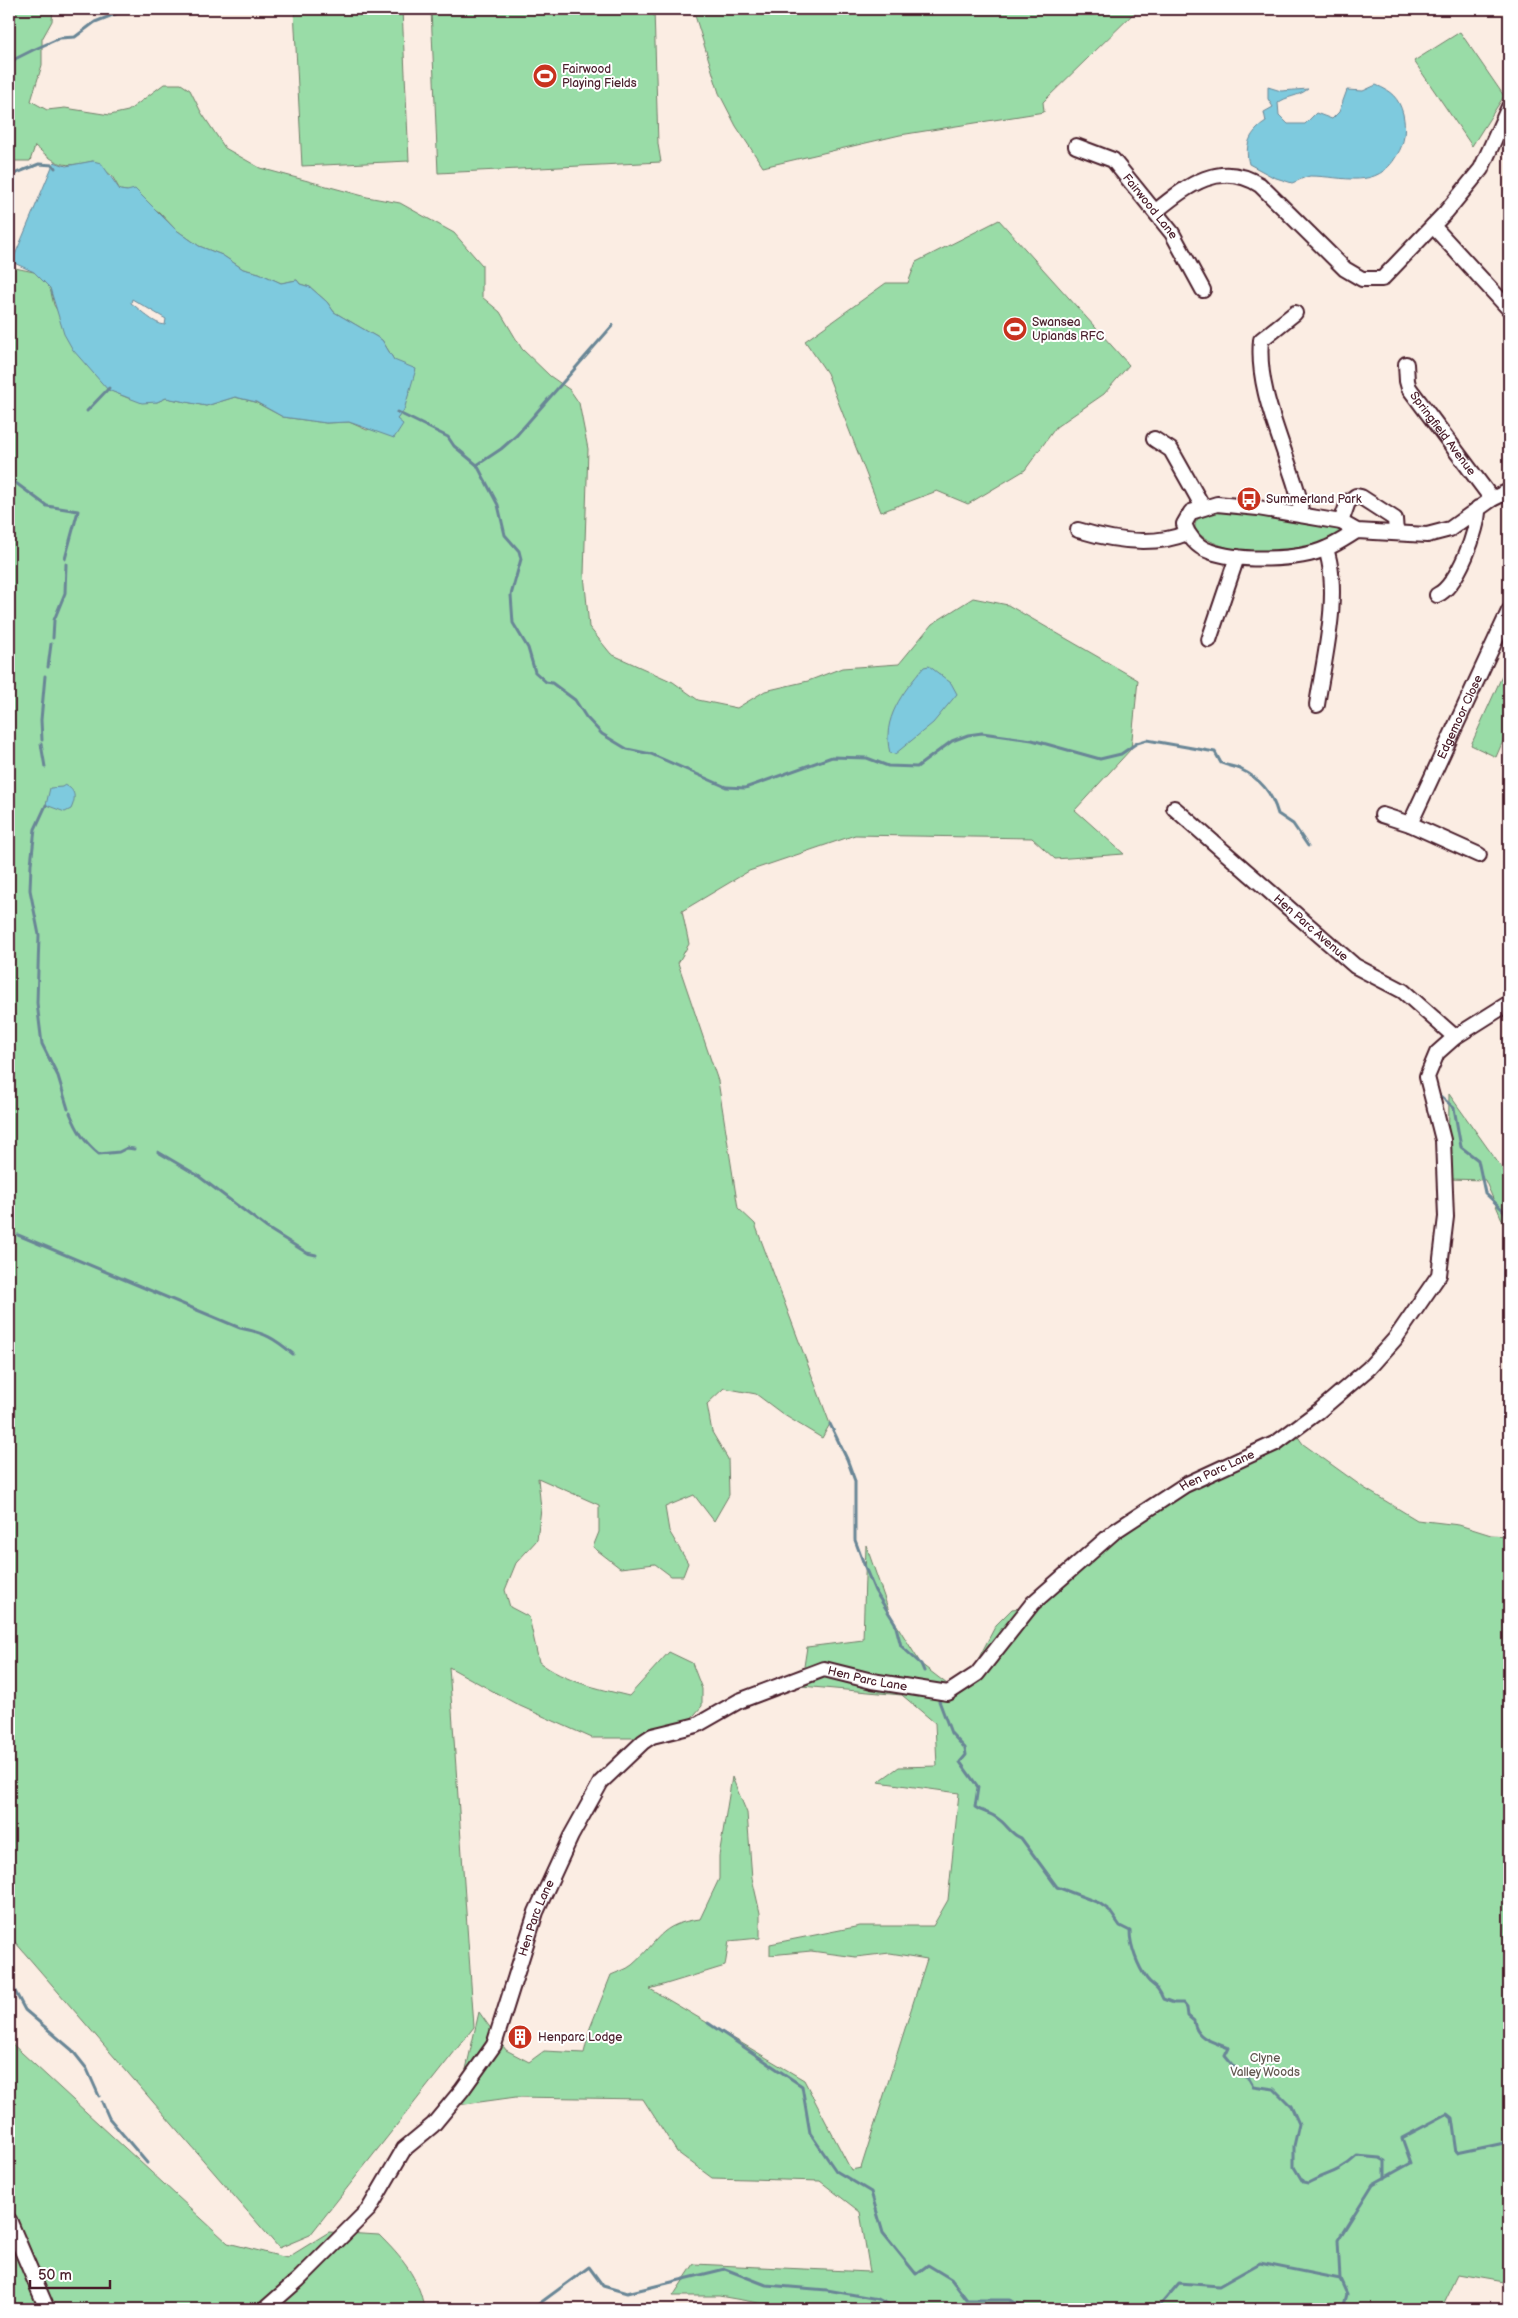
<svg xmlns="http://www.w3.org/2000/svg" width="1518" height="2318" font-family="'Balsamiq Sans',sans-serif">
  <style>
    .green { fill: #99dca7; stroke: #727e69 }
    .water { fill: #7ecade; stroke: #698696; fill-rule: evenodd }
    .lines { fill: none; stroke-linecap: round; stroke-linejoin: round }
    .stream { stroke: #698696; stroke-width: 3 }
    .minor-casing { stroke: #4a1f2b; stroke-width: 18 }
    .minor { stroke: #fff; stroke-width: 14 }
    .labels { text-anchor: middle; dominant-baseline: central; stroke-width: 4; stroke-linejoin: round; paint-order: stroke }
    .poi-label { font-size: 12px; fill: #4a1f2b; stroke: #fff; text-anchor: start }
    .street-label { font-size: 12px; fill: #4a1f2b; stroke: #fff }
    .park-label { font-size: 12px; fill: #625850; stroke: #fff }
  </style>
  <rect width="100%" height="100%" fill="#fbede3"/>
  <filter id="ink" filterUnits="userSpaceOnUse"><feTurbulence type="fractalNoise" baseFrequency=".02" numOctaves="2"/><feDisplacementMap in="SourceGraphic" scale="10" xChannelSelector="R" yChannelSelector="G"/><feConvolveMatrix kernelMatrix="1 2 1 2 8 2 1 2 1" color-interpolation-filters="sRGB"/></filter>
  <g filter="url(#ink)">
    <g class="green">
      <path d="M9,9H53L52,21L42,39V65L31,101L47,110L65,108L110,115L128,111L164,84H181L190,90L201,112L225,148L260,168L367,197L400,203L454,233L482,265V297L500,312L522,349L550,376L570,390L579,403L588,449L584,574L589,627L611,654L673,682L698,700L737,708L765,691L808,681L842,668L899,664L932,624L973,598L1008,605L1138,680L1131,749L1075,810L1124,854L1055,859L1032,838L855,835L749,871L682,911L689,944L678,963L718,1081L738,1208L755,1224L830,1424L822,1438L784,1415L756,1394L724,1388L707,1404L712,1432L728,1459L729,1495L714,1521L694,1495L665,1507L669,1531L688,1563L683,1576H671L655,1564L620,1568L593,1547L599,1532V1505L538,1478L541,1509L537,1540L516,1563L505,1590L510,1607L529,1617L539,1662C565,1682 597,1688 629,1696L669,1652L692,1663L702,1689V1706L688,1722L637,1738H592L520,1706L449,1667L474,2027L310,2235L279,2248L9,1935V257L15,268L34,272L50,288L54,305L93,371L109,390L128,398L157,402L166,398L206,406L235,397L255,402L283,417L326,423L349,422L367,430L397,419L404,409L408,394L394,360L382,340L334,312L327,302L310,287L300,284L297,280L281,283L259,273L243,269L222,255L199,246L175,229L159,212L127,191L120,190L112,176L93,161C62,168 59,166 35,146L30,161H9Z"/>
      <path d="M294,9H402L409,161L302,166Z"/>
      <path d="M431,9H654L658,144L661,162L438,173Z"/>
      <path d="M693,9H1138L1043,102L1044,112L900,135L763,167L736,126L719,93Z"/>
      <path d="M1460,32L1504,96L1472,146L1414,61Z"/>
      <path d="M999,220L1129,365L1104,394L1056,427L1025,470L968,504L937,491L881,512L827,373L805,341L886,283H908L916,262Z"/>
      <path d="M1214,509L1339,526L1343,531L1342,534C1316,549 1282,556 1252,553C1231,551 1162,531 1214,509Z"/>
      <path d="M1507,665L1509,666V727L1496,757L1471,745Z"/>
      <path d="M1449,1094L1509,1178V1236L1485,1180L1448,1179Z"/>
      <path d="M1296,1434L1303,1444L1364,1488L1417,1520L1459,1525L1491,1535L1509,1536V2283L1458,2274L1441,2309H793L719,2296H673L694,2264L870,2272L860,2212L820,2181L712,2178L677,2152L643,2099L516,2097L458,2105L479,2012L506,2050L529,2062L544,2051L584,2053L590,2028L611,1975C617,1972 626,1970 632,1965C660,1941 658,1924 700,1919L719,1879V1856L732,1777L747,1813L752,1878L760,1913V1938L729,1941L725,1966L650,1989L804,2080L851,2170L861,2168L927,1959L890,1953L856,1957L811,1951L770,1955V1944L860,1926H933L948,1900L959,1793L878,1782L899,1767L937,1766L935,1723L902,1695L801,1686L807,1647L863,1640L866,1545L890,1614L921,1664L947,1684L973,1669L996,1625L1012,1609L1021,1608L1050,1593L1099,1550L1173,1500Z"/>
      <path d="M9,2041L228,2243L287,2258L329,2232L379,2235C400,2256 420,2278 424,2309H9Z"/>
    </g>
    <g class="water">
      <path d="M1376,85C1391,91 1399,98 1403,114C1406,128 1405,143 1397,155C1377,191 1343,176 1310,176C1304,177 1298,181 1292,183L1273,177L1249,164C1244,145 1250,132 1266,122L1264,112L1273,107L1268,99V87L1281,91L1308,89C1298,97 1286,96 1278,103L1279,115L1288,124H1305L1316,113L1332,119L1339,112L1347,90L1363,91Z"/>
      <path d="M93,161L101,163L120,190L127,191L135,189L175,229L199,246L222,255L243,269L259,273L281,283L297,280L300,284L310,287L327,302L334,312L382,340L394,360L416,369L404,410L397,419L403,424L394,438L349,422L326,423L283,417L256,402L235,397L206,406L166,398L157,402L142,403L108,390L73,350L64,334L50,288L34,272L12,262L54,162L66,166ZM132,299L166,319L165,325C153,324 141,310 131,303Z"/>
      <path d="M929,666L951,683L957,694L933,723L895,754L890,753C881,719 903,692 924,667Z"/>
      <path d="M65,785C76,790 76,798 71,809L65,812L46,805L50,788L62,787Z"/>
    </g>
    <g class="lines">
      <g class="stream">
        <path d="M9,66L15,59L33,50L60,38L75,37L95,22L128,9"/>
        <path d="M9,176L39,164L53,165L55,168"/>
        <path d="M87,411L109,388"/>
        <path d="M397,412L448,437L454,446L477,465L498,505L505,535L519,551L521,559L511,595L513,623L528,648L535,672L546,682L552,683L575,700L586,717L602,734L627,749L651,754L726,787L745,788L832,757L867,758L888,766L917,767L952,741L968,735L982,733L1032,740L1100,759L1121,754L1137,743L1147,740L1215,752L1221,763C1227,766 1234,766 1240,769C1261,779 1272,793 1278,814L1293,824L1308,846"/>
        <path d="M477,465L501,449L516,436L613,325"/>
        <path d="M9,478L47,506L78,511L65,559"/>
        <path d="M53,638L54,620L65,593L66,564"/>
        <path d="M48,667L51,644"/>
        <path d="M42,740L41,720L45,676"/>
        <path d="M41,744L45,767"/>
        <path d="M46,805L35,829L31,864L30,890L39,935L37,1003L42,1044L58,1076L68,1109"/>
        <path d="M1437,1093L1454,1108L1461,1147L1478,1160L1485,1193L1504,1211L1509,1221"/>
        <path d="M70,1113C77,1130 84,1142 99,1154L119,1152L127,1148L134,1149"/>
        <path d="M158,1152L197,1175L267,1228L307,1253L316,1255"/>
        <path d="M18,1235L240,1328C265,1333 274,1338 293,1354"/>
        <path d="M830,1424L847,1459L855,1481V1540L865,1567L875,1591L895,1623L901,1646L921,1664L924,1671"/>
        <path d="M939,1701L951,1733L965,1748L966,1755L960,1762L978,1787L975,1807C982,1812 991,1813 997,1818C1007,1824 1010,1834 1021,1838L1057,1887L1099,1903L1109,1910L1120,1926L1130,1931C1130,1946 1138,1967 1147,1979C1154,1988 1157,1984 1163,1999L1174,2003H1183L1187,2008L1188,2016L1194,2021C1196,2039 1213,2042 1229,2048L1225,2056L1239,2073L1249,2079L1253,2086L1274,2089L1291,2106L1299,2124L1294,2146V2167L1303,2182L1308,2183C1327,2173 1339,2173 1357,2156L1380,2158L1385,2161V2178"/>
        <path d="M9,1980L25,2010L72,2050L87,2069L99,2096"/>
        <path d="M708,2023L802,2086L810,2133L836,2171L871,2192L883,2233L916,2274L928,2265L951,2279L967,2300H1009L1030,2309"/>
        <path d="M102,2102L109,2118L147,2163"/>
        <path d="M532,2309L589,2267L603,2286L627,2293L725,2269L766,2285L827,2290L878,2299L898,2309"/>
        <path d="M1157,2309L1179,2283L1219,2286L1260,2263L1340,2279"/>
        <path d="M1343,2309L1347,2294L1340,2279L1338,2240L1373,2184L1411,2163L1402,2138L1447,2114L1452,2118L1457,2153L1509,2142"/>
      </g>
      <defs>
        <g id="minor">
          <path id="s1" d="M1076,146L1113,160L1172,233L1203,290"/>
          <path d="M1156,211C1188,185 1220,160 1260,185L1345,269L1362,279H1382L1446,212L1481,169L1509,107"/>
          <path d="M1433,226L1509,309"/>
          <path d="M1295,313L1261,340C1257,383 1276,426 1289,466C1294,482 1301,498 1301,515"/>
          <path id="s2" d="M1406,364L1407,381L1409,388L1492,499"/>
          <path d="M1154,439L1171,450L1203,507"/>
          <path d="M1341,522L1348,502L1356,496L1361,497L1395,519L1396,533"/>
          <path d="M1078,530C1111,540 1154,547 1187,533"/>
          <path d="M1357,531C1347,537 1337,544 1327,548C1299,561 1238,562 1209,551C1197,547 1188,536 1184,524L1191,512L1217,504L1258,508L1341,522L1357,531L1427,535L1450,529L1492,499L1509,491"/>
          <path d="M1437,595C1457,587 1479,529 1478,508"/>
          <path d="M1209,640L1237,557"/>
          <path d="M1317,705C1324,658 1341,594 1326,549"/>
          <path id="s3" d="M1174,808L1355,966L1403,991L1455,1037"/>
          <path d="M1382,815L1410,824L1479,855"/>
          <path id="s4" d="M1410,824L1509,611"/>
          <path d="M9,2220L47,2309"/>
          <path id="s5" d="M265,2309L298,2280L369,2209L404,2149L433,2125L462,2090L494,2045L536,1912L571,1836L601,1782L643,1742L652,1736L697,1725L739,1701L824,1669L872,1681L948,1693L977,1674L1033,1603L1115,1531L1185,1485L1276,1443L1319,1411L1369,1368L1395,1339L1439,1275L1446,1217L1443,1140L1427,1077L1437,1053L1455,1037L1509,1003"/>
        </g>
      </defs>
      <use href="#minor" class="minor-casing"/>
      <use href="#minor" class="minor"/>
    </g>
  </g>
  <defs>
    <symbol id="stadium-disc" viewBox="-11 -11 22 22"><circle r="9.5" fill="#c8321e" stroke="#fff"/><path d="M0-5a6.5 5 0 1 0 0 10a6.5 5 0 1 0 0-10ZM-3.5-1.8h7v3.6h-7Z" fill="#fff"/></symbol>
    <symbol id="bus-disc" viewBox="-11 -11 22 22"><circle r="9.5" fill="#c8321e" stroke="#fff"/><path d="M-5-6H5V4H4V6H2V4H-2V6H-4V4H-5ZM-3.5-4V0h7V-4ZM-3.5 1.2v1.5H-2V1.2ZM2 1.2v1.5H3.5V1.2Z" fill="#fff"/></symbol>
    <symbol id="building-disc" viewBox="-11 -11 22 22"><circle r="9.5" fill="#c8321e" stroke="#fff"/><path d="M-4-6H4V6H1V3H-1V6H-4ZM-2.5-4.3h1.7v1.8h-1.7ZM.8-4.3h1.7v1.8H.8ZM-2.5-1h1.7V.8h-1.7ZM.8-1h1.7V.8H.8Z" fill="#fff"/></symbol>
  </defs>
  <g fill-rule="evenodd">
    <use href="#stadium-disc" x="531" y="62" width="28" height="28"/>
    <use href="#stadium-disc" x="1001" y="315" width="28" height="28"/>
    <use href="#bus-disc" x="1235" y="485" width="28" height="28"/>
    <use href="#building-disc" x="506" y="2023" width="28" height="28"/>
  </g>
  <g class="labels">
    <g class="poi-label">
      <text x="562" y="69">Fairwood<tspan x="562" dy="14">Playing Fields</tspan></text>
      <text x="1032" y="322">Swansea<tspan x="1032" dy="14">Uplands RFC</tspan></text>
      <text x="1266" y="499">Summerland Park</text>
      <text x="538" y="2037">Henparc Lodge</text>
    </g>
    <g class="street-label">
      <text stroke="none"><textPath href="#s1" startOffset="99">Fairwood Lane</textPath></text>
      <text stroke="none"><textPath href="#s2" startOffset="81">Springfield Avenue</textPath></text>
      <text stroke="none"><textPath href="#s4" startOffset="118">Edgemoor Close</textPath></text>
      <text stroke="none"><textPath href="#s3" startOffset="182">Hen Parc Avenue</textPath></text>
      <text stroke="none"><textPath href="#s5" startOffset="1371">Hen Parc Lane</textPath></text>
      <text stroke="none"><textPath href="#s5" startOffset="936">Hen Parc Lane</textPath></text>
      <text stroke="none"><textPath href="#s5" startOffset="486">Hen Parc Lane</textPath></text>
    </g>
    <g class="park-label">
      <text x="1265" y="2058">Clyne<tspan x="1265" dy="14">Valley Woods</tspan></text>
    </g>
  </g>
  <rect width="1518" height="2318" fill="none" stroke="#fff" stroke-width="30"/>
  <rect x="15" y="15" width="1488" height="2288" fill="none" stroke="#4a1f2b" stroke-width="2" filter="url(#ink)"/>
  <path d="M30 2280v8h80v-8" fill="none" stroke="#4a1f2b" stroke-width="2.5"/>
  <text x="38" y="2280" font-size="15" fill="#4a1f2b" stroke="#ffffff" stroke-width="4" paint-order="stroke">50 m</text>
</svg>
